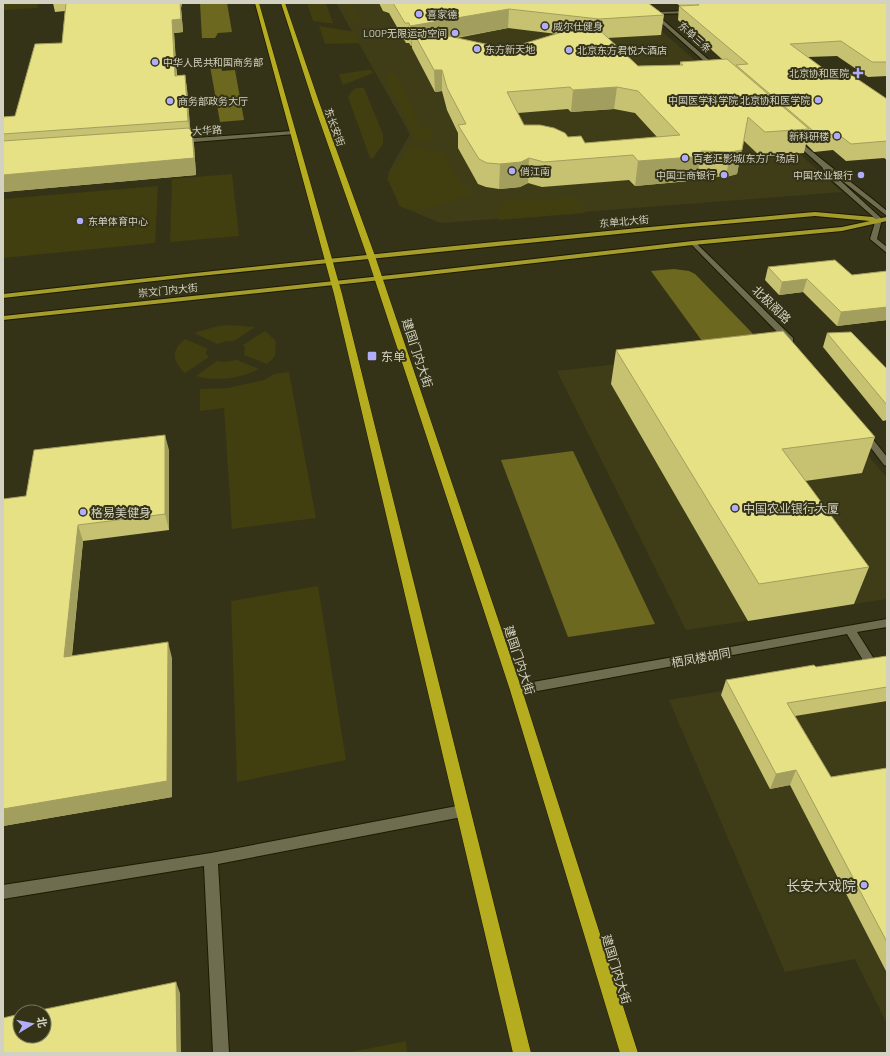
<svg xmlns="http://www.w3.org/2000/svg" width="890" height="1056" font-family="Barlow,'Noto Sans SC',sans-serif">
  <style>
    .built { fill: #3f3d18 }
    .green { fill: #413e10 }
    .forest { fill: #6d6820 }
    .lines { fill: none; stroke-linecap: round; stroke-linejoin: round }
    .minor-casing { stroke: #1d1a01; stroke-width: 2 }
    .tertiary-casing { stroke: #1d1a01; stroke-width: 2 }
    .primary-casing { stroke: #1d1a01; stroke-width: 2 }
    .trunk-casing { stroke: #1d1a01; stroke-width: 1 }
    .minor { fill: #6f6d4f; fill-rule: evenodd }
    .tertiary { fill: #6f6d4f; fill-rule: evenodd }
    .primary { fill: #a49c2c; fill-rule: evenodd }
    .trunk { fill: #b6ac20; fill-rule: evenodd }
    .wall { fill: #c7c272; fill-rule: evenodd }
    .shaded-wall { fill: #a29e5d }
    .building { fill: #e7e185; stroke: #a29e5d; fill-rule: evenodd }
    .poi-dot { fill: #b0aefa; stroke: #353317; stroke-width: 1.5 }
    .labels { text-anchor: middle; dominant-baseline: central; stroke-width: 4; stroke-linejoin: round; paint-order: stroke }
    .far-poi-label { font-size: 10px; fill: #d3d2c2; stroke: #353317; text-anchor: start }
    .far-street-label { font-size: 10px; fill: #d3d2c2; stroke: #353317 }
    .street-label { font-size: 12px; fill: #d3d2c2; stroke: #353317 }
    .poi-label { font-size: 12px; fill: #d3d2c2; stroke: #353317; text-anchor: start }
    .near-poi-label { font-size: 14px; fill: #d3d2c2; stroke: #353317; text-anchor: end }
  </style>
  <rect width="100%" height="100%" fill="#353317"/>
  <g class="built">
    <path d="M336,3H625L672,40L842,192L441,223L399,206L388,173L410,134Z"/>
    <path d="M776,346L887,478V599L686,630L557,371Z"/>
    <path d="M887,663V1024L855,959L785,972L669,700Z"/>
  </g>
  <g class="green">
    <path d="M3,3H39L37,8L3,10Z"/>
    <path d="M307,3H326L333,23H327L313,21Z"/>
    <path d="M343,3H360L362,6H352L361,23L352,22Z"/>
    <path d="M319,26L355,32L360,43L325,44Z"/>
    <path d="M367,70H371L373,73L343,85L339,75L341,74Z"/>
    <path d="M392,73L396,74C406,91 412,109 420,127L424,128L428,125L435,139L424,143L414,142L413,135L386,78V75Z"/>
    <path d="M356,88H364L383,134V144L373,158H370L348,97L351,92Z"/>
    <path d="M411,145L423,147C427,152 437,152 443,152L462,185L472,193C451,201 423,216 400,206L387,178Z"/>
    <path d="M232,174L239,236L170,242L172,179Z"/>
    <path d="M158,186L155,243L3,258V199Z"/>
    <path d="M574,197L585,213L499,220L496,214L505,201Z"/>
    <path d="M229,325L255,327L234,341H227L217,344L194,333L218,326Z"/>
    <path d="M265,331L276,341L275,356L267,364L244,355L245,348L243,345Z"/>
    <path d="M185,339L208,349L206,351V354L209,357L185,373C173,361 170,351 185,339Z"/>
    <path d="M237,360L259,369C241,378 216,382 196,376L217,361L224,362Z"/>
    <path d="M289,372L316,518L232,529L224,408L200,411V389L228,388L264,380L274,374Z"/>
    <path d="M318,586L346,760L237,782L231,601Z"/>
    <path d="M406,1041L407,1053H347Z"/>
  </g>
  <g class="forest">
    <path d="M200,3H227L232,32L218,33L215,38H202Z"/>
    <path d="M221,65L222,71L235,70L244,120L220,122L210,66Z"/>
    <path d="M674,269L689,271L695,274L758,339L705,345L651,271Z"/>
    <path d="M573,451L655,624L568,637L501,460Z"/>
  </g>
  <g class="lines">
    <defs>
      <g id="minor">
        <path d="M293,131L296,133L295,134L181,143L178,141L181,139Z"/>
        <path d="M879,217L882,219L877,239L887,247V253L870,239L876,219Z"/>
        <path d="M691,242H695L793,338V342H787L691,244Z"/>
        <path d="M865,432L868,433L887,457V466L884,465L861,435Z"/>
        <path d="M887,619V627L857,632L879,667L877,670L873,671L869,670L847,634L516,695L512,693L510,690L512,687L516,685Z"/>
        <path d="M462,805L467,807L469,811L467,815L462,817L218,864L229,1053H213L204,866L3,899V885L211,853Z"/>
      </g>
      <g id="tertiary">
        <path d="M639,3H643L654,12L693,11L692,13L656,14L718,68V70H714Z"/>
        <path d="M793,139H797C826,164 857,186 887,211V216L831,172L882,219L877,220L827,176L822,167L793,141Z"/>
      </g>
      <path id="primary" d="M815,212L873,217L876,219L887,217V221L842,231L693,245L410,277L3,320V316L410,273L693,241L842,227L870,221L815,216L678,228L190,277L3,298V294C273,264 544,236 815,212Z"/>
      <g id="trunk">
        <path d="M255,3H259L342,294L531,1053H513L334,294Z"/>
        <path d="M281,3H285L319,102L375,256L522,690L638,1053H620L510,690L367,256L313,102Z"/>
      </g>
    </defs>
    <use href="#minor" class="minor-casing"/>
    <use href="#tertiary" class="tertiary-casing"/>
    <use href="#primary" class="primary-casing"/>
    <use href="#trunk" class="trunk-casing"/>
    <use href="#minor" class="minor"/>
    <use href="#tertiary" class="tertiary"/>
    <use href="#primary" class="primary"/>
    <use href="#trunk" class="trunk"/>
  </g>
  <g class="wall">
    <path d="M53,3H182L181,8L183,32L174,33L177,75H185L187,89L190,129L194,145L196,175L3,192V117L15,116L62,43L65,11L55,12Z"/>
    <path d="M379,3H648L664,15L661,35L607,38L638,66L680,65V62L723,60L678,20L679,6H680L676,3H887V76L868,77L837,56L808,57L832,75L887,99V160L884,158L846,161L833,150L814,152L806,144L804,153L760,156L743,140L737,174L726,177L697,176L689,181L635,186L629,180L542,187L528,183L520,187L499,189L486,187L478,184L458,148V133L447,110L442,91L435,92L412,48V46H411L409,43H406L389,13L383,11ZM508,28L557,34L516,46L490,45L457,38ZM568,109L571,112L614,109L635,113L657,137L585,143L568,137L524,125L518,113Z"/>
    <path d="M768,267L852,275L887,271V320L837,326L803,292L779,295L765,280Z"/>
    <path d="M827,333L887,369V420L883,421L823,347Z"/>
    <path d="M616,350L875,437L862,473L805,481L869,567L854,604L748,621L611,384Z"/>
    <path d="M169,450V530L83,541L72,656L172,658V797L3,826L26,496Z"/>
    <path d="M887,656V701L795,716L831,777L887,768V973L790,785L770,789L721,695L726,680L816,667Z"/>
  </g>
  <g class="shaded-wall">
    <path d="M180,3H182L181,8L183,32L174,33L177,90L175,76L172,20Z"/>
    <path d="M509,9L508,28L420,44L411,28L412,46H411L410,26Z"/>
    <path d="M434,70H442V91L435,92Z"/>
    <path d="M185,75L187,89L191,137L188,121Z"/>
    <path d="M617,87L614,109L571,112L573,90Z"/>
    <path d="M192,129L194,145L196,175L3,192V175Z"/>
    <path d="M742,150L737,174L726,177L730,152Z"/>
    <path d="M702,151L697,176L689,181L635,186L638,161Z"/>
    <path d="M529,158L528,183L520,187L499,189L500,164Z"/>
    <path d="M807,279L803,292L779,295L782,282Z"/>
    <path d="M887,307V320L837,326L841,312Z"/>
    <path d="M165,435L169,450V530L165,514Z"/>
    <path d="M78,525L83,541L70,673L64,657Z"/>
    <path d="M168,642L172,658V797L3,826V809Z"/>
    <path d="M796,770L790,785L770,789L776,774Z"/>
    <path d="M176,982L180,993L181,1053H177Z"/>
  </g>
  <g class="building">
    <path d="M66,3H180L181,19L172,20L175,76L185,75L188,121L3,134V117L15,116L35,44L62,43Z"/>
    <path d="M393,3H648L664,15L599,19L509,9L410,26L409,23H405Z"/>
    <path d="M696,3H887V62H872L841,41L790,44L832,75L850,74L887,99V141L851,144L838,134L818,135L736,65L748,64L679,6L699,5Z"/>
    <path d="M592,23L638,66L683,65L680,62L727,59L809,129L765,132L748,117L742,150L730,152L702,151L693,157L638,161L633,155L544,162L529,158L521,162L500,164L487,163L479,159L458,125L466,124L447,88L442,70H434L411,28L490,45L516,46ZM570,87L573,90L617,87L638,91L680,135L585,143L581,136L568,137L565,133L554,128L540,125H524L507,92Z"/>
    <path d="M189,128V129H192L194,158L3,175V141Z"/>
    <path d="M835,260L852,275L887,271V307L841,312L807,279L782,282L768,267Z"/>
    <path d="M783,331L875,437L782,449L869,567L759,584L616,350Z"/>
    <path d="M851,332L887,369V405L827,333Z"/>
    <path d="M165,435V514L78,525L64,657L168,642L167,781L3,809V499L26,496L34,450Z"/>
    <path d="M887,656V687L787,703L831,777L887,768V942L796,770L776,774L726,680L814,665L816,667Z"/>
    <path d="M176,982L177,1053H3V1018L20,1014V1036H44V1012H31Z"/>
  </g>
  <g class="poi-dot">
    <circle cx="419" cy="14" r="4"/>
    <circle cx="545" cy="26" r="4"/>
    <circle cx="455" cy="33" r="4"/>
    <circle cx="477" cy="49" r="4"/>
    <circle cx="569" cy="50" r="4"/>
    <circle cx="155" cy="62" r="4"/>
    <path d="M856 67h4v4h4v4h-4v4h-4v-4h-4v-4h4z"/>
    <circle cx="818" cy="100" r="4"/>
    <circle cx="170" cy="101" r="4"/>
    <circle cx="837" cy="136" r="4"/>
    <circle cx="685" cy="158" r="4"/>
    <circle cx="512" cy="171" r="4"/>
    <circle cx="724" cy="175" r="4"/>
    <circle cx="861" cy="175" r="4"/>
    <circle cx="80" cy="221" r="4"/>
    <rect x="367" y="351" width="10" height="10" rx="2"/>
    <circle cx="735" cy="508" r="4"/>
    <circle cx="83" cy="512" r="4"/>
    <circle cx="864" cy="885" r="4"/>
  </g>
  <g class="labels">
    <g class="far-poi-label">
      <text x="427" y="14">喜家德</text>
      <text x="553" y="26">威尔仕健身</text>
      <text x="447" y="33" text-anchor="end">LOOP无限运动空间</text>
      <text x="485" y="49">东方新天地</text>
      <text x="577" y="50">北京东方君悦大酒店</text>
      <text x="163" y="62">中华人民共和国商务部</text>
      <text x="849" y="73" text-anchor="end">北京协和医院</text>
      <text x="810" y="100" text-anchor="end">中国医学科学院 北京协和医学院</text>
      <text x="178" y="101">商务部政务大厅</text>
      <text x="829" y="136" text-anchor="end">新科研楼</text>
      <text x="693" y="158">百老汇影城(东方广场店)</text>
      <text x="520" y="171">俏江南</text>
      <text x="716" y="175" text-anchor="end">中国工商银行</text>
      <text x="853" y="175" text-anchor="end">中国农业银行</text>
      <text x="88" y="221">东单体育中心</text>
    </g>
    <g class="far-street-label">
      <text transform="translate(695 37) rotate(42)">东单三条</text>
      <text transform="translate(335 127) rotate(70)">东长安街</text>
      <text transform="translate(207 130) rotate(-4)">大华路</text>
      <text transform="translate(624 221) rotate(-5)">东单北大街</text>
      <text transform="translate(168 290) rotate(-6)">崇文门内大街</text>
    </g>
    <g class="street-label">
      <text transform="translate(772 304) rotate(44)">北极阁路</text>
      <text transform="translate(418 353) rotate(72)">建国门内大街</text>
      <text transform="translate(701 657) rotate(-10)">栖凤楼胡同</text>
      <text transform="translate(520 660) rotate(72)">建国门内大街</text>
      <text transform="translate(617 969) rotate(73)">建国门内大街</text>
    </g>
    <g class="poi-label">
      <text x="381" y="356">东单</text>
      <text x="743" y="508">中国农业银行大厦</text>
      <text x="91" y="512">格易美健身</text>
    </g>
    <g class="near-poi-label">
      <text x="856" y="885">长安大戏院</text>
    </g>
  </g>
  <rect width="890" height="1056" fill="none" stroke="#d3d2c2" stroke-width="8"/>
  <g transform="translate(32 1024) rotate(80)"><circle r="19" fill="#353317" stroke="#74735b"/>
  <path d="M0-3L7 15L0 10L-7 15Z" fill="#b0aefa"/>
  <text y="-6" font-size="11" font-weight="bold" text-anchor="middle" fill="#d3d2c2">北</text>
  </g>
</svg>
